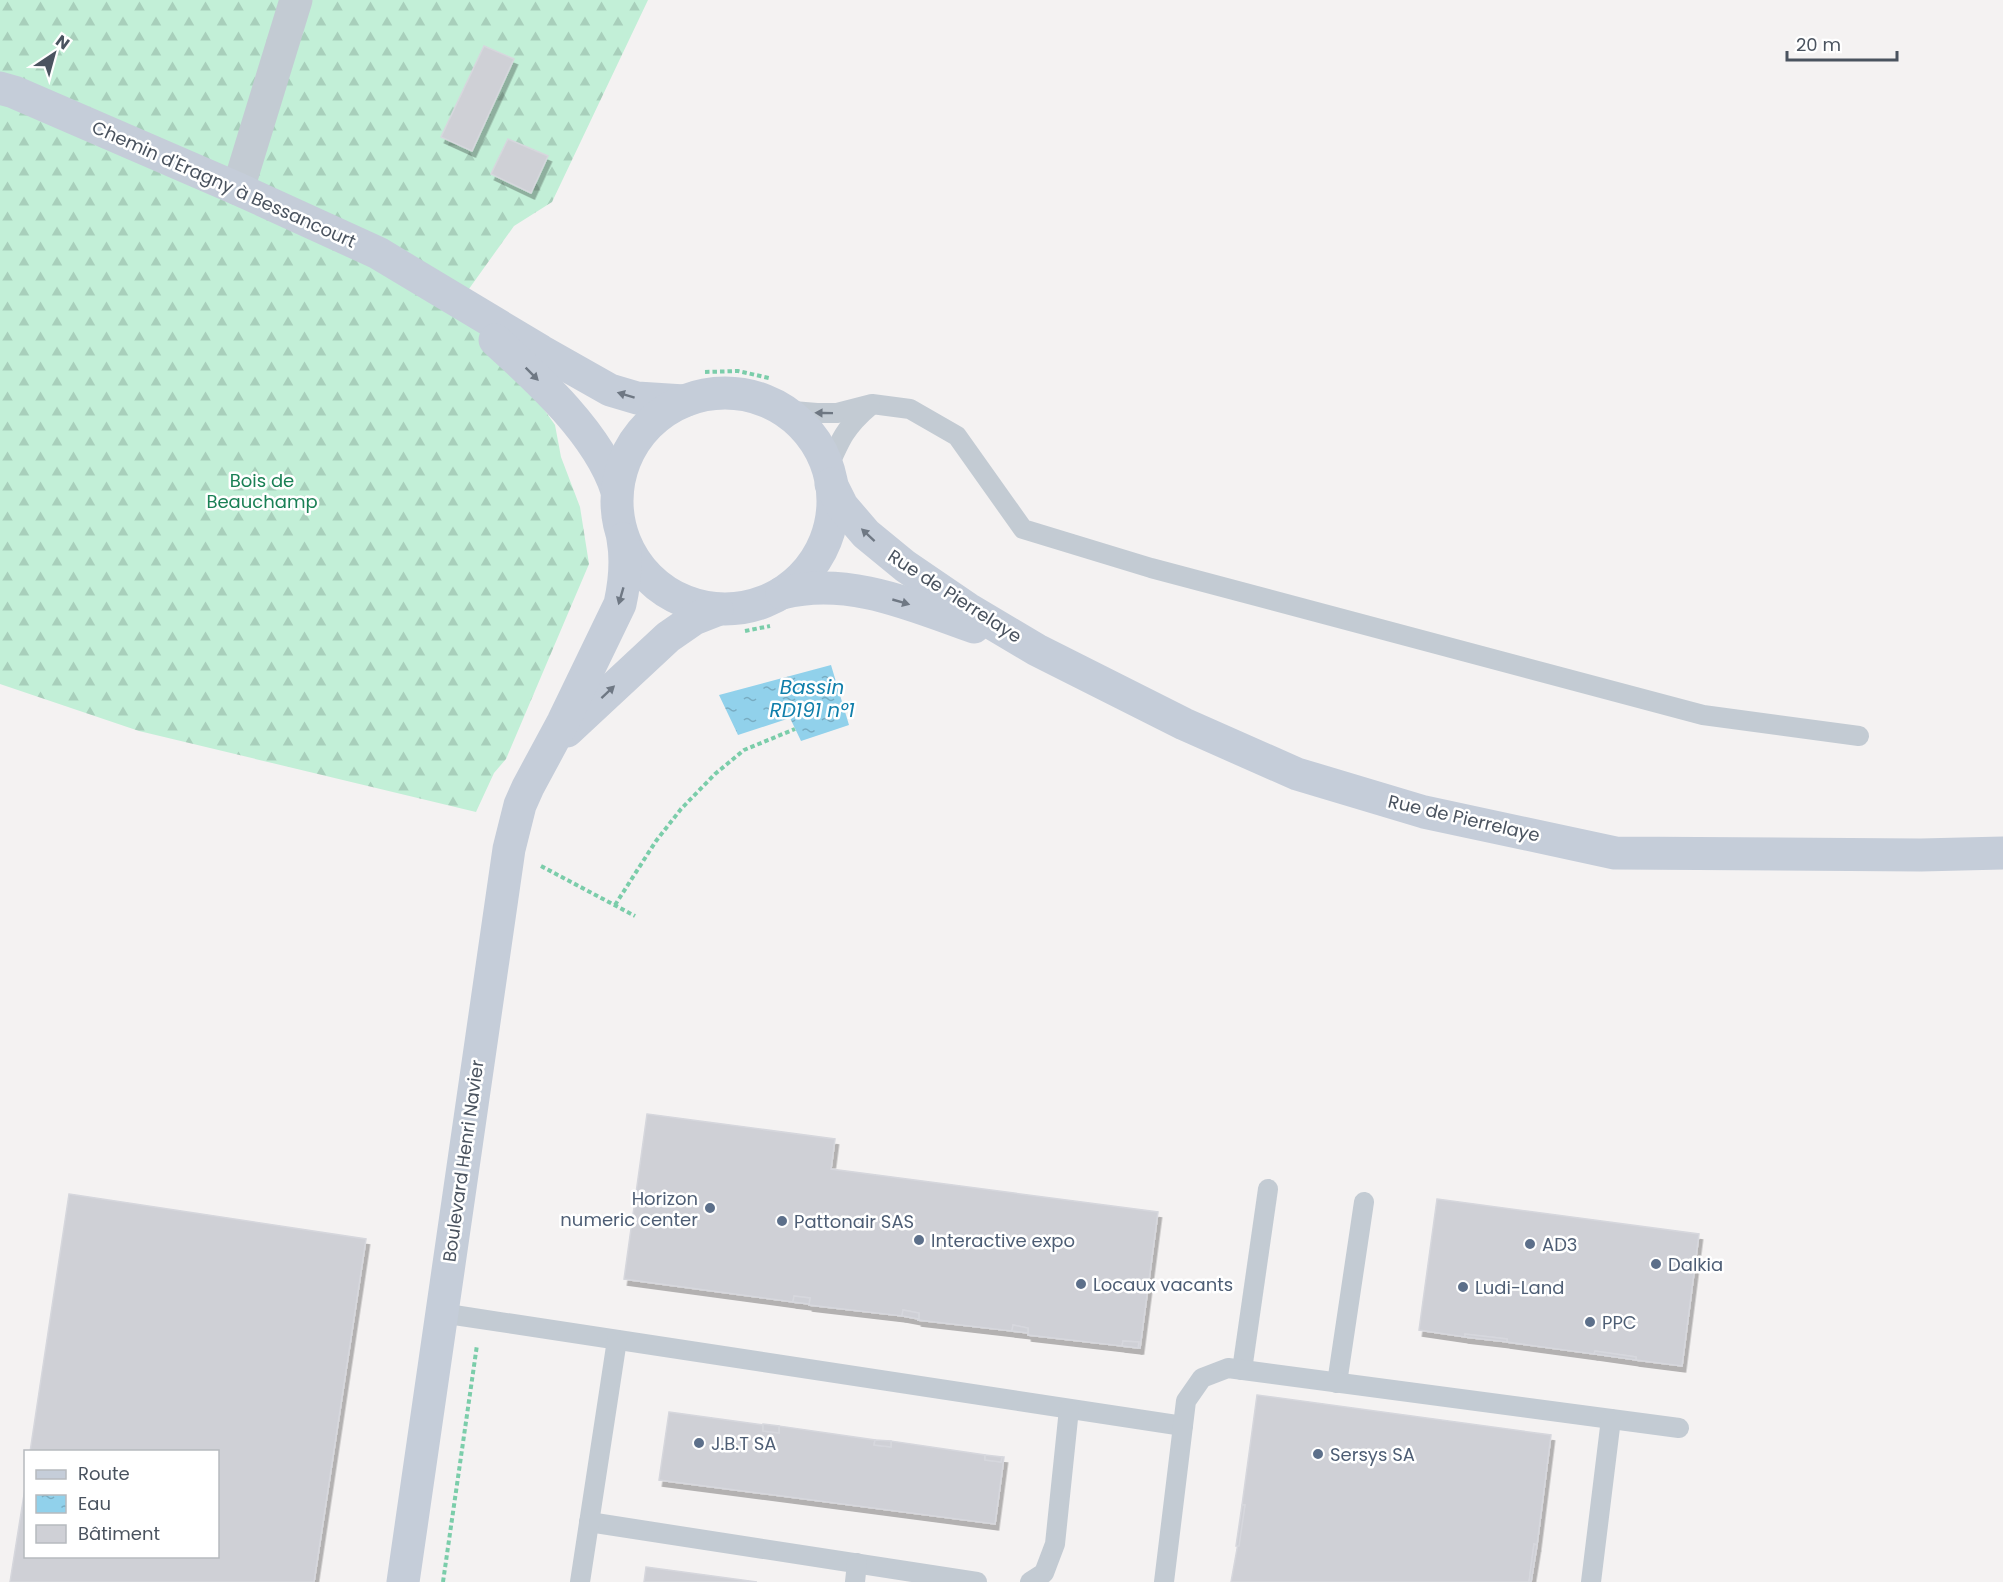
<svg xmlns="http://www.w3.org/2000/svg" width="2003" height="1582" font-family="Poppins,sans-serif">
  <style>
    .forest { fill: url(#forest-firs) }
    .water { fill: url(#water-ripples) }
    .building { fill: #cfd0d6; stroke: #d6d7dd; stroke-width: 1.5; filter: url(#shadow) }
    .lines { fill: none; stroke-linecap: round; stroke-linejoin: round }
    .path { stroke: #7bcdaa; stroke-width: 4; stroke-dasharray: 4.5 3; stroke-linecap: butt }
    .lane { stroke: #c3cbd3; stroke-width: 20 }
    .street { stroke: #c3cbd3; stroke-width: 33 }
    .secondary { stroke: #c5cdd9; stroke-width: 33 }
    .oneway { fill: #6f7884 }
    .oneway2 { fill: #6e7782 }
    .service-dot { fill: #5c6f8a; stroke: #fff; stroke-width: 2 }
    .labels { text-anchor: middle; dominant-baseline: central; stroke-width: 5; stroke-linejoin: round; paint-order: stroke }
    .street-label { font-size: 18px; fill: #4a535f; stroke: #fff }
    .park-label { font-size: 18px; fill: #1a8055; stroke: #fff }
    .service-label { font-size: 18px; fill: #4e5e75; stroke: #fff; text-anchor: start }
    .water-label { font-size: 20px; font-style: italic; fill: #107fab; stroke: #fff }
  </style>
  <defs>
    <pattern id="forest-firs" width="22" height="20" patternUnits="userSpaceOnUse" patternTransform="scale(1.5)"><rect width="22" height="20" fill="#c2efd7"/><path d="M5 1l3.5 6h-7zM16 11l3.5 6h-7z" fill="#a8cfbb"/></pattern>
    <pattern id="water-ripples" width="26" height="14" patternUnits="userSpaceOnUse" patternTransform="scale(1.5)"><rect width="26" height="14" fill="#91d1eb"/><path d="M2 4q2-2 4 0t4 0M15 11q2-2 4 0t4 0" fill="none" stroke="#78acc2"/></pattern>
    <filter id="shadow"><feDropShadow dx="3.5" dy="6" stdDeviation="0" flood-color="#0004"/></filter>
  </defs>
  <rect width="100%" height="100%" fill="#f4f2f2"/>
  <path class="forest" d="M0,0H648L552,202L514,226L456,307L489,331L555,425L561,457L580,507L589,564L506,759L494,773L476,812L139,731L0,684Z"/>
  <path class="water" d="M831,665L849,725L801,741L790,718L738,735L719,695Z"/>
  <g class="building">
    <path d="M484,46L514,59L472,151L441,137Z"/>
    <path d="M508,139L548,156L531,193L491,174Z"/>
    <path d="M647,1114L835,1139L831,1169L1158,1212L1140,1348H1138L1139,1342L1123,1341L1122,1346L1028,1335V1328L1013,1325L1012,1331L918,1320L919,1313L903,1310L902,1316L809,1305L810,1298L794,1296L793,1302L624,1279Z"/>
    <path d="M69,1194L366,1239L314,1582H10L26,1482V1556H218V1452H30Z"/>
    <path d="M1437,1199L1699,1234L1682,1366L1636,1360V1357L1595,1351L1594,1354L1507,1342V1339L1465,1334V1337L1419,1330Z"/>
    <path d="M794,1296L810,1298L809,1304L793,1302Z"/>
    <path d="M903,1310L919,1313V1319L902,1316Z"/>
    <path d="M1013,1325L1028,1328V1333L1012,1331Z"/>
    <path d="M1465,1334L1507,1339V1342L1465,1337Z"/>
    <path d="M1123,1341L1139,1342L1138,1348L1122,1346Z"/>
    <path d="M1595,1351L1636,1357V1360L1594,1354Z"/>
    <path d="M1257,1395L1551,1435L1537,1545L1534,1544L1529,1582H1231L1245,1505H1242Z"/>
    <path d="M669,1412L763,1425V1431L779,1433V1426L875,1440L874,1445L891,1447V1441L985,1455V1460L1001,1462L1002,1457H1004L995,1524L659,1480Z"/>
    <path d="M763,1424L779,1426V1433L763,1431Z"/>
    <path d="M875,1440L891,1441V1447L874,1445Z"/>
    <path d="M985,1455L1002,1457L1001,1462L985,1460Z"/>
    <path d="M1242,1505H1245L1239,1546H1236Z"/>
    <path d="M1534,1544L1537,1545L1531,1582H1529Z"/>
    <path d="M646,1567L757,1582H644Z"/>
  </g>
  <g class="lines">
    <g class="path">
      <path d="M705,372L738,371L769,378"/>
      <path d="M745,631L770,626"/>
      <path d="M541,866L635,916"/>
      <path d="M615,905L656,841L681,809L715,774L744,750L795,729"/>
      <path d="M443,1582L477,1345"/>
    </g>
    <g class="lane">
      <path d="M775,406L793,411L817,413H837L872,404L910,409L957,436L1023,529L1151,568L1703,715L1859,736"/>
      <path d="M828,468C840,440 846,426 870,406"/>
      <path d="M441,1313L1183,1426"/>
      <path d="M1242,1370L1268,1189"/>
      <path d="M1337,1383L1364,1202"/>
      <path d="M589,1522L977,1582"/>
      <path d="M580,1582L617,1340"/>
      <path d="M855,1582L857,1563"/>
      <path d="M1030,1582L1044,1573L1055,1544L1069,1409"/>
      <path d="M1164,1582L1186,1401L1202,1378L1228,1368L1679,1428"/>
      <path d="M1591,1582L1611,1419"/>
    </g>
    <path class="street" d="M238,189L296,0"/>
    <g class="secondary">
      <path d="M0,88L14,92L238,189L378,253L541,351L610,390L637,398L684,401"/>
      <path d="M495,340C538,379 599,434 617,491"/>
      <circle cx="725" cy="501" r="108"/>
      <path d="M831,484L842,506L866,534L905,566L968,609L1037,650L1184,724L1297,774L1424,812L1615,853L1921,855L2003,853"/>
      <path d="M782,593C848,576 912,605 974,627"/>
      <path d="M567,731L668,637L694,619L717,610"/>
      <path d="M403,1582L509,849L520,805L528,787L563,722L620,604C625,581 627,561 623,539"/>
    </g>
  </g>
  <defs><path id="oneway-solid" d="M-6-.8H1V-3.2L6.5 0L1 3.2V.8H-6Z" transform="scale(1.5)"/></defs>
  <g class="oneway">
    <use href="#oneway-solid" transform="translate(532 374) rotate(45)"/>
    <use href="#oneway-solid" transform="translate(626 395) rotate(-163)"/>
    <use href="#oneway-solid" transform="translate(868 535) rotate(-137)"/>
    <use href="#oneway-solid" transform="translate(621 596) rotate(106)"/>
    <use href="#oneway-solid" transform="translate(901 602) rotate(16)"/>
    <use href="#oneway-solid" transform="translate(608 692) rotate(-43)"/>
  </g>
  <use class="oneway2" href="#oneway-solid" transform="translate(824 413) rotate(-179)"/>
  <g class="service-dot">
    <circle cx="710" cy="1208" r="6"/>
    <circle cx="782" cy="1221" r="6"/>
    <circle cx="919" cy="1240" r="6"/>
    <circle cx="1530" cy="1244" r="6"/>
    <circle cx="1656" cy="1264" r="6"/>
    <circle cx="1081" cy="1284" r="6"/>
    <circle cx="1463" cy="1287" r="6"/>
    <circle cx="1590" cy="1322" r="6"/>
    <circle cx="699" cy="1443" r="6"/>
    <circle cx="1318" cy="1454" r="6"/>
  </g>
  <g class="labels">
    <g class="street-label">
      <text transform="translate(224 184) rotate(24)">Chemin d'Eragny à Bessancourt</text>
      <text transform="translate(955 596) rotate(33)">Rue de Pierrelaye</text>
      <text transform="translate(1464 818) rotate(13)">Rue de Pierrelaye</text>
      <text transform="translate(463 1161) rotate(-82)">Boulevard Henri Navier</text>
    </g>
    <g class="park-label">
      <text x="262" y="480">Bois de<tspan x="262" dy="21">Beauchamp</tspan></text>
    </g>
    <g class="service-label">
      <text x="698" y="1198" text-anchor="end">Horizon<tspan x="698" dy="21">numeric center</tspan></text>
      <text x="794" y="1221">Pattonair SAS</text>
      <text x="931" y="1240">Interactive expo</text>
      <text x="1542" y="1244">AD3</text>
      <text x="1668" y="1264">Dalkia</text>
      <text x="1093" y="1284">Locaux vacants</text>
      <text x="1475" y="1287">Ludi-Land</text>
      <text x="1602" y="1322">PPC</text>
      <text x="711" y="1443">J.B.T SA</text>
      <text x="1330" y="1454">Sersys SA</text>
    </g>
    <g class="water-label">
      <text x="812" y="687">Bassin<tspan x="812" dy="23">RD191 n°1</tspan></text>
    </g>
  </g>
  <rect x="24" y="1450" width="195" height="108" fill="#ffffff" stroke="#b7babf" stroke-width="1.5"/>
  <rect x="36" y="1470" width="30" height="9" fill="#c5cdd9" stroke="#b7babf" stroke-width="1.5"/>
  <text x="78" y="1480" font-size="18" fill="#4a535f">Route</text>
  <rect x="36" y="1495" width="30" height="18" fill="url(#water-ripples)" stroke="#b7babf" stroke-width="1.5"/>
  <text x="78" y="1510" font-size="18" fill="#4a535f">Eau</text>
  <rect x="36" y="1525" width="30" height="18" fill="#cfd0d6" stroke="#b7babf" stroke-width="1.5"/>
  <text x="78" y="1540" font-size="18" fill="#4a535f">Bâtiment</text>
  <g transform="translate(54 54) rotate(36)" stroke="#ffffff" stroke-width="4.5" paint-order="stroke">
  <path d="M0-4.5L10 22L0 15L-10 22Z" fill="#4a535f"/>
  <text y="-9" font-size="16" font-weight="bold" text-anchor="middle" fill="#4a535f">N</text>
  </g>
  <path d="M1787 51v9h110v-9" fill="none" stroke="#4a535f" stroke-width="3"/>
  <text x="1796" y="51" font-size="18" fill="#4a535f" stroke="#ffffff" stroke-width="4.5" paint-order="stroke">20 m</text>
</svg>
